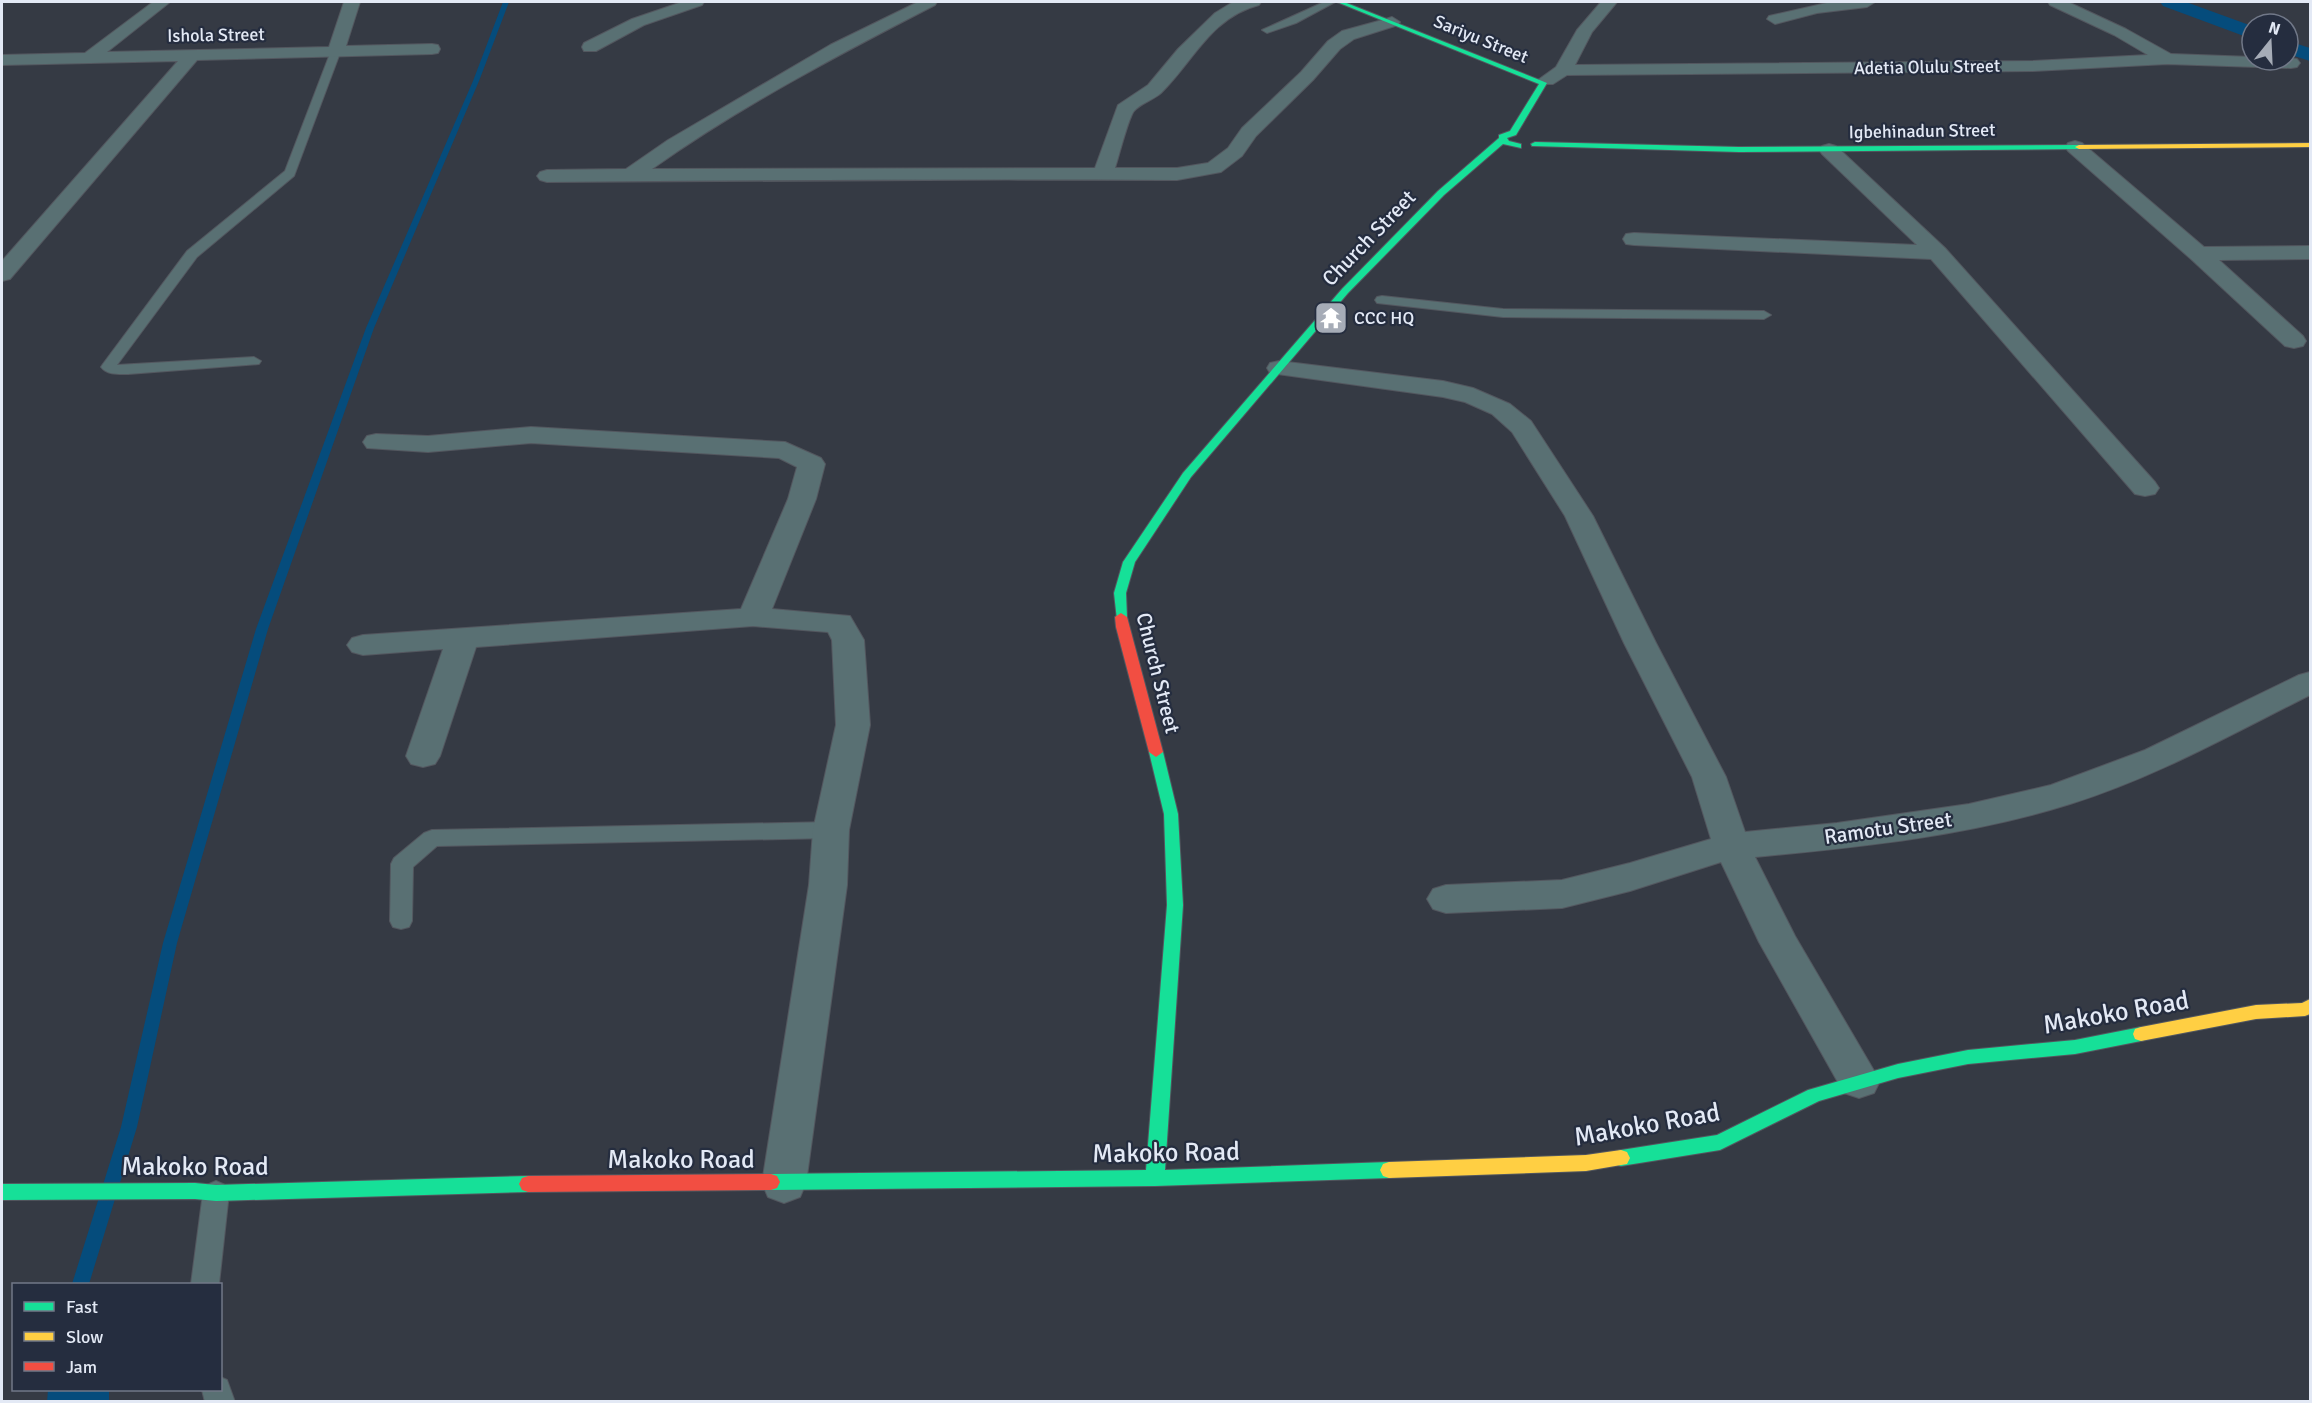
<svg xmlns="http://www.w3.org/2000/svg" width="2312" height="1403" font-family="Signika,sans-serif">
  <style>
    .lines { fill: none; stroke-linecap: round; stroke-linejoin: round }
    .stream { fill: #054c7c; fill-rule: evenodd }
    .canal { fill: #054c7c; fill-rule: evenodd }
    .lane-casing { stroke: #53575f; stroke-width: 2 }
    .street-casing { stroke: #53575f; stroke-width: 2 }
    .fast-casing { stroke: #53575f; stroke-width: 2 }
    .slow-casing { stroke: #53575f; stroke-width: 2 }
    .jam-casing { stroke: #53575f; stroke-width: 2 }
    .lane { fill: #597073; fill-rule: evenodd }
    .street { fill: #597073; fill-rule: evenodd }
    .fast { fill: #16e098; fill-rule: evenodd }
    .slow { fill: #ffcf43; fill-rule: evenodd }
    .jam { fill: #f24e42; fill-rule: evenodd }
    .labels { text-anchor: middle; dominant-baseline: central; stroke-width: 4.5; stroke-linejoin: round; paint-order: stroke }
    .far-street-label { font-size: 18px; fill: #e3e9f5; stroke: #252d3f }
    .far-poi-label { font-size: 18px; fill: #e3e9f5; stroke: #252d3f; text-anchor: start }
    .street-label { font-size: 21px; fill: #e3e9f5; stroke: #252d3f }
    .near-street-label { font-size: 26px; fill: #e3e9f5; stroke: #252d3f }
  </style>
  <rect width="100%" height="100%" fill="#353a44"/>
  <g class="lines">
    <path class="stream" d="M503,2H509L479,81L374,328L268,629L177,943L137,1127L89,1284H72L121,1127L163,943L256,629L366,328L473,81Z"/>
    <g class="canal">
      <path d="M2160,2H2186L2252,26V39L2163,6Z"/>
      <path d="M2288,41L2310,48V61L2288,54Z"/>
      <path d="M48,1390H109V1402H47Z"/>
    </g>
    <defs>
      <g id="lane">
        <path d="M1324,2H1335L1296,23L1267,33L1262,30Z"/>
        <path d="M331,51L340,53L294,176L197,257L117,365L254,357L261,361L259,364L128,374C118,374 107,375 101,367L103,364L187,251L285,171Z"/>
        <path d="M1382,296L1503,309L1764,311L1771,315L1764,319L1503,317L1377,303L1375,300L1377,297Z"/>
        <path d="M831,822L839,825L842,830L839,835L831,838L437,846L413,867L412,921L409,927L401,929L393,927L390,921L391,864L394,858L424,833L432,830Z"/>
        <path d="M216,1181L225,1185L229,1193L219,1284H191L203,1193L207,1185Z"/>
        <path d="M220,1377L227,1380L235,1402H205L202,1390H220Z"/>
      </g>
      <g id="street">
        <path d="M153,2H170L107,52L329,47L344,2H360L346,46L432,44L438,45L440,49L438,53L432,54L197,60L10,279L2,281V261L178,61L2,65V55L85,53Z"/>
        <path d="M682,2H704L702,5L644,25L596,51H584L582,47L584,43L632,19Z"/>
        <path d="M918,2H937L935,5C838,55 741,106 652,169L1095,168L1118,105L1148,85L1178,49L1215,13L1233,2H1261L1259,5C1211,17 1193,62 1161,93C1153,100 1141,103 1134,111C1128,119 1119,156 1115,168H1177L1208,163L1228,148L1242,128L1301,72L1328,41L1342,31L1386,19L1392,17L1400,22L1398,25L1354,39L1340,49L1313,80L1256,136L1242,156L1221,172L1177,180C967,179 757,180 547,182L540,180L537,176L540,172L547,170L626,169L668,140L830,45Z"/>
        <path d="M1601,2H1617L1592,32L1575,65L2033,61L2148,55L2114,35L2050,5L2048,2H2068L2126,29L2171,54L2252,57V60H2288V58L2297,59L2300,63L2297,67L2291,68L2167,64L2033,71L1567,75L1553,84H1541L1538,80L1556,67L1577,30Z"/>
        <path d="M1831,2H1875L1867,7L1817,13L1775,24L1767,19L1769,16Z"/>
        <path d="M2075,141L2082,143L2204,247L2310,246V259L2219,260L2303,336L2306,341L2303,346L2294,348L2285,346L2191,259L2068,151L2065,147L2068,143Z"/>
        <path d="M1829,144L1836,146L1945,248L2155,482L2159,488L2155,494L2145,496L2135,494L1931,259L1634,245L1626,244L1623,239L1626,234L1634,233L1917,245L1822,154L1819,150L1822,146Z"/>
        <path d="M1279,361L1443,381L1473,388L1510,404L1531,421L1593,516L1656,643L1726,777L1745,832L1837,823L1969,804L2051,785L2145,750L2299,675L2310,672V695C2232,734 2154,778 2070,804C1968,836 1860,847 1755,857L1795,936L1880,1081L1874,1093L1859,1098L1844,1093L1759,942L1721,862L1630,891L1562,908L1446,913L1433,909L1427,899L1433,889L1446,885L1562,880L1630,863L1711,839L1692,777L1624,643L1565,516L1512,432L1492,414L1465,402L1443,397L1270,373L1267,368L1270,363Z"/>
        <path d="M531,427L785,442L821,458L825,464L816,499L772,609L850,616L864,640L870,725L849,830L847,885L806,1183L800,1197L784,1203L768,1197L762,1183L809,885L813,830L836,725L832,640L828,632L753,626L476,647L440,756L435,764L423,767L411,764L406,756L443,649L363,655L352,652L347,645L352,638L363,635L741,609L788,499L797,467L779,458L531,443L428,452L367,448L363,442L367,436L376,434L428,436Z"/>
      </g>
      <g id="fast">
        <path d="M1337,2H1344L1547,83L1516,135L1507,138L1509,141L1521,144V148L1503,144L1444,195L1348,293L1191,477L1135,562L1126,593L1127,617L1121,621L1117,620L1114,593L1123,562L1183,473L1342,289L1438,191L1499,138V135L1510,131L1539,84Z"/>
        <path d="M1535,142L1739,147L2079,145L2083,147L2079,149L1739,152L1532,146L1531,144Z"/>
        <path d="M1156,747L1163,752L1178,814L1183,905L1165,1170L1389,1162L1395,1164L1398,1170L1395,1176L1389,1178L1155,1186L771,1190L765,1188L762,1182L765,1176L771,1174L1146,1170L1167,905L1164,814L1149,752Z"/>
        <path d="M2141,1027L2147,1029L2149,1034L2147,1039L2141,1041L2075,1054L1968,1064L1898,1078L1819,1101L1720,1150L1621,1166L1615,1164L1612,1158L1615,1152L1621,1150L1717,1135L1808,1090L1898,1064L1968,1050L2075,1040Z"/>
        <path d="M528,1176L534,1178L537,1184L534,1190L528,1192L216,1201L195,1199L2,1200V1184L195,1183L216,1185Z"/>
      </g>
      <g id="slow">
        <path d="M2310,143V147L2079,149L2075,147L2079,145Z"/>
        <path d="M2310,999V1014L2305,1016L2256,1019L2141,1041L2135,1039L2133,1034L2135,1029L2141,1027L2256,1005L2302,1003Z"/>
        <path d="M1621,1150L1627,1152L1630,1158L1627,1164L1586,1171L1389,1178L1383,1176L1380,1170L1383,1164L1389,1162L1586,1155Z"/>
      </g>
      <g id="jam">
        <path d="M1121,613L1127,617L1163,752L1156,757L1149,752L1116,627L1115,617Z"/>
        <path d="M771,1174L777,1176L780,1182L777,1188L771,1190L528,1192L522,1190L519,1184L522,1178L528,1176Z"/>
      </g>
    </defs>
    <use href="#lane" class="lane-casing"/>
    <use href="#street" class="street-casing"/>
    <use href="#fast" class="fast-casing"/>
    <use href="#slow" class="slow-casing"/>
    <use href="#jam" class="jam-casing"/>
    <use href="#lane" class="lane"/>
    <use href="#street" class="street"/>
    <use href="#fast" class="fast"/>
    <use href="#slow" class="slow"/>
    <use href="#jam" class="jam"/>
  </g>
  <defs>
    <symbol id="temple-square" viewBox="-11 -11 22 22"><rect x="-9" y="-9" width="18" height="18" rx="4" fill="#a6acb7" stroke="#252d3f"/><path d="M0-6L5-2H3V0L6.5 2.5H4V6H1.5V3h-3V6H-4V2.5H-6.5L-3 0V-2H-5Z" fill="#fff"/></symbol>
  </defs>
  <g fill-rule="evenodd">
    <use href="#temple-square" x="1312" y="299" width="38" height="38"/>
  </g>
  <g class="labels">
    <g class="far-street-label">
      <text transform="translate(216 35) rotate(-1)">Ishola Street</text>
      <text transform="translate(1481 39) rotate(22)">Sariyu Street</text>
      <text transform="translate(1927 67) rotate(-1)">Adetia Olulu Street</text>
      <text transform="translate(1922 131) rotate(-1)">Igbehinadun Street</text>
    </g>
    <g class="far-poi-label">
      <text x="1354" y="318">CCC HQ</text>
    </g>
    <g class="street-label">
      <text transform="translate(1369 238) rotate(-46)">Church Street</text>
      <text transform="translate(1158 673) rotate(76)">Church Street</text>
      <text transform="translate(1888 828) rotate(-8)">Ramotu Street</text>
    </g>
    <g class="near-street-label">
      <text transform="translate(2116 1013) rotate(-10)">Makoko Road</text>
      <text transform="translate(1647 1125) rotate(-10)">Makoko Road</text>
      <text transform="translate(1166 1153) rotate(-1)">Makoko Road</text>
      <text x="681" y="1160">Makoko Road</text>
      <text x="195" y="1167">Makoko Road</text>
    </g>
  </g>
  <rect width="2312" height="1403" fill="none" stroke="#e3e9f5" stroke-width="6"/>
  <rect x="12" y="1283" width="210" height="108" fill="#252d3f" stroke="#717888" stroke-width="1.5"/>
  <rect x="24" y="1302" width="30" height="9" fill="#16e098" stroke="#717888" stroke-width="1.5"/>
  <text x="66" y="1313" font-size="18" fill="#e3e9f5">Fast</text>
  <rect x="24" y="1332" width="30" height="9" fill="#ffcf43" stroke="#717888" stroke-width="1.5"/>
  <text x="66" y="1343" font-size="18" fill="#e3e9f5">Slow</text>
  <rect x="24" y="1362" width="30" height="9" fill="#f24e42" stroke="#717888" stroke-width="1.5"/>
  <text x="66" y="1373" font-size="18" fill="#e3e9f5">Jam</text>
  <g transform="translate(2270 42) rotate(18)"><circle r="28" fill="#252d3f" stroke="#717888" stroke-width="1.5"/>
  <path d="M0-4.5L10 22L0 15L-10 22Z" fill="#a6acb7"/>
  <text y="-9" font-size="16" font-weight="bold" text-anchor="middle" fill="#e3e9f5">N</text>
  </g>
</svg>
